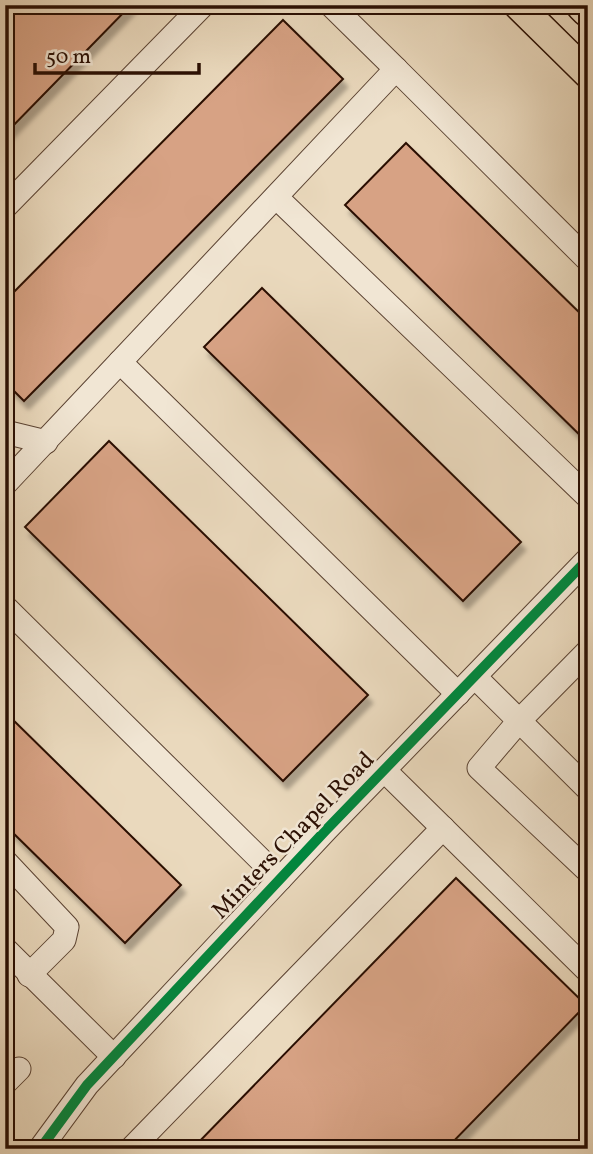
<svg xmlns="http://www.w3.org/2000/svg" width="593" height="1154" font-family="Vollkorn,serif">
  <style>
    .building { fill: #d7a284; stroke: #2a0f03; stroke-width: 2; filter: url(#shadow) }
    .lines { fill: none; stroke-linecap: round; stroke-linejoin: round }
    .minor-casing { stroke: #5a4232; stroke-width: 25 }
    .major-casing { stroke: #2a0f03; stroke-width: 31 }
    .highway-casing { stroke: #2a0f03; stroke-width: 36 }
    .minor { stroke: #f1e6d4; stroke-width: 23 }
    .major { stroke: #ead9bd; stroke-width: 28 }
    .highway { stroke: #ead9bd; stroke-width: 33 }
    .cycleway-casing { stroke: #f1e6d4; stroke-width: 15 }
    .cycleway { stroke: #00873e; stroke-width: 10 }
    .labels { text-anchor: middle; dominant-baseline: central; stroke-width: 5; stroke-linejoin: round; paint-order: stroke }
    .street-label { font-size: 24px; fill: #2a0f03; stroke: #f1e6d4 }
  </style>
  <defs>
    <filter id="shadow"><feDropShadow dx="4.5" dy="8" stdDeviation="2" flood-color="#0004"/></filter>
  </defs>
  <rect width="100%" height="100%" fill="#ead9bd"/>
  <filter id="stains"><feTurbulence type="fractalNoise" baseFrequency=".00286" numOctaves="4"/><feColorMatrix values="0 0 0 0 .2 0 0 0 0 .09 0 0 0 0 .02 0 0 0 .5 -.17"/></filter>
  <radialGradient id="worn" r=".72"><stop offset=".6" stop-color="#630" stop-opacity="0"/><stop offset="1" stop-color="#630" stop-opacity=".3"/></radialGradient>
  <g class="building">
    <path d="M17,5H131L5,134V18Z"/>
    <path d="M283,20L343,79L24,401L5,382V301Z"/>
    <path d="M406,143L588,321V443L345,205Z"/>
    <path d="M262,288L521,542L463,601L204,347Z"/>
    <path d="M109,441L368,695L283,781L25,527Z"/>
    <path d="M5,712L181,885L125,943L5,825Z"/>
    <path d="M456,878L586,1005L446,1149H192Z"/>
  </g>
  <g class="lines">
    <defs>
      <g id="minor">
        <path d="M396,69L588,260"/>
        <path d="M276,197L588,497"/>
        <path d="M5,207L203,5"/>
        <path d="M120,362L458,694"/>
        <path d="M5,432L46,442"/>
        <path d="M5,484L396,69L331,5"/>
        <path d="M5,607L280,879"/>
        <path d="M588,651L519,721L479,768L588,871"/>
        <path d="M475,677L588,789"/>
        <path d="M385,771L588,971"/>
        <path d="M5,861L67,927L64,940L29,975"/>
        <path d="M5,949L114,1057"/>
        <path d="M5,1083L19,1069"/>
        <path d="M40,1149L87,1085L326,830L588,559"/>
        <path d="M131,1149L443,828"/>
        <path d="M586,1149L588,1147"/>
      </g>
      <path id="major" d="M518,5L588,74"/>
      <path id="highway" d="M583,5L588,10"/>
    </defs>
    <use href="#minor" class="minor-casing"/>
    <use href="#major" class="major-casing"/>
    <use href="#highway" class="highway-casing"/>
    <use href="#minor" class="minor"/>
    <use href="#major" class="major"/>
    <use href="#highway" class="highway"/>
    <defs>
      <path id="cycleway" d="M40,1149L87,1085L326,830L588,559"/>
    </defs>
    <use href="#cycleway" class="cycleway-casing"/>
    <use href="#cycleway" class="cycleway"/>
  </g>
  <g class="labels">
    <g class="street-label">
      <text transform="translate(294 836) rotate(-46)">Minters Chapel Road</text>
    </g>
  </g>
  <rect width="593" height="1154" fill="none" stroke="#ead9bd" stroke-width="28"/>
  <rect x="7" y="7" width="579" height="1140" fill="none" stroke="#2a0f03" stroke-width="3.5"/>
  <rect x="14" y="14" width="565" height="1126" fill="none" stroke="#2a0f03" stroke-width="2"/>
  <path d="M35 63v10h164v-10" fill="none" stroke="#2a0f03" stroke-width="3.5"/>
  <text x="46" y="63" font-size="21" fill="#2a0f03" stroke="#f1e6d4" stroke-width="5" paint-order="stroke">50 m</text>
  <rect width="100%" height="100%" filter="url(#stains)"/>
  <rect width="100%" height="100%" fill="url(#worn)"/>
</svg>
